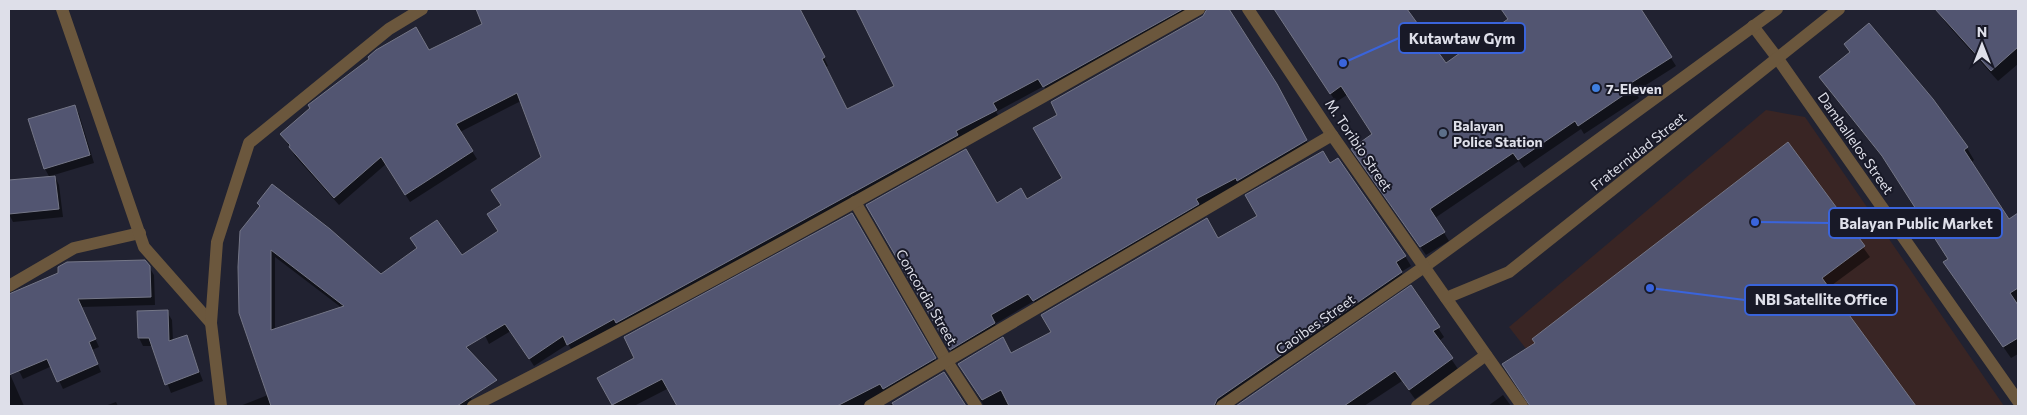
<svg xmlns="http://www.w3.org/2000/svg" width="2027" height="415" font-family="Commissioner,sans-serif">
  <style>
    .commercial { fill: #392524 }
    .shadow { fill: #0007; fill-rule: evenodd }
    .building { fill: #525571; stroke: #747687; fill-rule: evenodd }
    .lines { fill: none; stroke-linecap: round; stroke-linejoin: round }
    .service { stroke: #6b573d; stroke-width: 12 }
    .minor { stroke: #6b573d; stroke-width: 12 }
    .tertiary { stroke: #6b573d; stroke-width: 12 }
    .shop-dot { fill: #3f7fe0; stroke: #181927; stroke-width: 2 }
    .service-dot { fill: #5c6f8a; stroke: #181927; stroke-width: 2 }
    .labels { text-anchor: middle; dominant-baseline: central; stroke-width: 4; stroke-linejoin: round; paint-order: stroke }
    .poi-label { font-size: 14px; font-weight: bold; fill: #dedfe9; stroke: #181927; text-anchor: start }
    .street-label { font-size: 14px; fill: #dedfe9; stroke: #181927 }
    .leader { fill: none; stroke: #3a64db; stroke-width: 2 }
    .callout-dot { fill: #3a64db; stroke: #181927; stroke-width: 2 }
    .callout { fill: #181927; stroke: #3a64db; stroke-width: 2 }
    .callout-label { font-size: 15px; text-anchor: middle; font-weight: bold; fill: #dedfe9 }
  </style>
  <rect width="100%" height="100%" fill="#212231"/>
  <path class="commercial" d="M1766,110L1805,117L2004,406H1571L1509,327Z"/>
  <g class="shadow">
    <path d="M477,9H799L828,66L825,67L847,111L896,87L857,9H909L912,14L922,9H1229L1276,84L1311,149L1038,308L1034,301L995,324L999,332L955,357L868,206L996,204L1026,201L1064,179L1059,115L1204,17L1207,10L1200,9L1049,95L1044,86L996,112L1000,118L573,352L568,344L534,366L511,331L489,344L464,291L433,304L474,406H240L268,395L260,207L258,204L381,276L462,257L500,232L502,206L543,158L521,101L460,132L477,159L410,202L386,164L339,205L295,156L282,134L429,51L484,24ZM275,257L342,308L275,330Z"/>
    <path d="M1275,9H1406L1446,64L1509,20L1502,9H1640L1676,66L1635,92L1639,98L1584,134L1581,129L1524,168L1519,161L1435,218L1449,241L1426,255L1358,158L1373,135L1347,95L1336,102Z"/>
    <path d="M1943,9H2018V64L1998,81L1946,23L1939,12Z"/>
    <path d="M1845,44L1932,100L1967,148L1974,160L1970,163L2008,221L2018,214V354L2011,358L1952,274L1950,260L1891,168L1828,89L1821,77L1851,54Z"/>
    <path d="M74,106L79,114L94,163L54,175L59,185L63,217L13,222L9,214V181L50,178L45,169Z"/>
    <path d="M1788,143L1870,257L1828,288L1915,406H1531L1536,344Z"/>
    <path d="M1330,165L1405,256L1411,266L1401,272L1407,283L1228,406H984L966,374L1011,354L1259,216Z"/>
    <path d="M852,215L940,369L876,406H678L669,388L634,406H614L599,378L636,358Z"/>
    <path d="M149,267L154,275L155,305L81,307L99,347L92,350L101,372L63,389L52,366L23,379L9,350V325Z"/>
    <path d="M1411,287L1444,337L1439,341L1458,369L1415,399L1402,381L1364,406H1238Z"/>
    <path d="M167,312L172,320L173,341L186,337L203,381L171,393L153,346H143L139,338Z"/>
    <path d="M9,372L24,406H9Z"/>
    <path d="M944,374L965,406H888Z"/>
    <path d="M1503,395L1511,406H1488Z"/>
    <path d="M116,402L118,406H105Z"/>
  </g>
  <g class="building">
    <path d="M476,9H800L825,57L822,59L847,109L894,86L856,9H1183L1043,87L1038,79L993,103L997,110L956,131L958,135L616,323L614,319L567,345L563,336L529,359L505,324L466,347L497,380L457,406H271L239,313L238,267L240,231L260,206L257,203L272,184L330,229L381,274L417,248L410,238L437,220L462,255L498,231L487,214L501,205L491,190L541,157L517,93L456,124L473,151L405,195L381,157L334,198L289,147L290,145L280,134L310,108L308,105L369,59L368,57L376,50L416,27L429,50L482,24ZM271,250L344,306L271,330Z"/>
    <path d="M1207,9H1229L1277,84L1307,140L1237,181L1236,178L1196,199L1199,204L1033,301L1028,294L991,315L995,323L950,350L866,205L966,149L997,203L1021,188L1027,199L1062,178L1033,128L1057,115L1051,102L1203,16Z"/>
    <path d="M1274,9H1407L1446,63L1508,19L1501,9H1641L1672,57L1631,83L1634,88L1578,126L1575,121L1518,160L1513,153L1430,209L1445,232L1420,247L1351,149L1372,134L1341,86L1330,94Z"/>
    <path d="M1935,9H2018V47L1991,71Z"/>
    <path d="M1869,23L1933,99L1968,147L1964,150L2009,219L2018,213V288L2010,293L2018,305V338L2003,347L1943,262L1948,259L1882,156L1819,77L1850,52L1844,44Z"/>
    <path d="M75,105L90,155L44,169L28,119Z"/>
    <path d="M1788,142L1865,246L1822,278L1916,406H1530L1502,364L1535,343L1532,339Z"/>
    <path d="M1323,151L1330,163L1338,158L1406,256L1396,262L1402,272L1217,399L1214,406H1009L1001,390L982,400L958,364L1003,337L1011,353L1051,332L1041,315L1207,218L1218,238L1257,216L1245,195Z"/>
    <path d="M55,176L59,209L9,214V180Z"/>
    <path d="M852,213L936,358L883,389L880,384L837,406H677L662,379L612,405L597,378L634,358L624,337Z"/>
    <path d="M145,260L150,266L151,297L78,299L96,339L89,342L98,364L57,382L47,359L9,375V294L58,273V267L67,262Z"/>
    <path d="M1411,285L1440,327L1433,331L1453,358L1409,390L1395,371L1344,406H1236Z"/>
    <path d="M168,310L169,341L187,335L199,372L165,385L149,338H138L137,311Z"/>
    <path d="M944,372L966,406H894L892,403Z"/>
  </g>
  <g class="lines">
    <path class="service" d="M9,286L74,248L140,233"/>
    <g class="minor">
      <path d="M62,9L144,247L211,323"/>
      <path d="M1248,9L1332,135"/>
      <path d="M855,202L946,360L976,406"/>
      <path d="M1446,298L1522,406"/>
      <path d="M221,406L211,323L217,242L249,143L389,29L422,9"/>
      <path d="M473,406C719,282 958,144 1199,9"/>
      <path d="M1222,406L1424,267"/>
      <path d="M1417,406L1486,355"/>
    </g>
    <g class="tertiary">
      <path d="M1753,26L1778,59L2018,401"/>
      <path d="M1424,267L1777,9"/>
      <path d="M870,406L1332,135L1446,298L1509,272L1839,9"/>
    </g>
  </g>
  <circle class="shop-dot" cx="1596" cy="88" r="5"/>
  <circle class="service-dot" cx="1443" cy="133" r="5"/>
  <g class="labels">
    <g class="poi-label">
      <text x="1606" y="88">7-Eleven</text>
      <text x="1453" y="125">Balayan<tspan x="1453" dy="16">Police Station</tspan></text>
    </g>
    <g class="street-label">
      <text transform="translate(1856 143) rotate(55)">Damballelos Street</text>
      <text transform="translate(1359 145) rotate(56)">M. Toribio Street</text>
      <text transform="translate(1638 151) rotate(-38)">Fraternidad Street</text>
      <text transform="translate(927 297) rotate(60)">Concordia Street</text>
      <text transform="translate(1315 324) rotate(-35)">Caoibes Street</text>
    </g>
  </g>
  <path class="leader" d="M1343 63L1399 38M1755 222L1829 223M1650 288L1745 300"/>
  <g class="callout-dot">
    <circle cx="1343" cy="63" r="5"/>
    <circle cx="1755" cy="222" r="5"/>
    <circle cx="1650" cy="288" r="5"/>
  </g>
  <g class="callout">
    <rect x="1399" y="23" width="126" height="30" rx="5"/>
    <rect x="1829" y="208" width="173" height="30" rx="5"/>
    <rect x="1745" y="285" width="152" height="30" rx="5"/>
  </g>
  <g class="callout-label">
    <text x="1462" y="44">Kutawtaw Gym</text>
    <text x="1916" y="229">Balayan Public Market</text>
    <text x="1821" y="305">NBI Satellite Office</text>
  </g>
  <rect width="2027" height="415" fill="none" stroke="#dedfe9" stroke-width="20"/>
  <g transform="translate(1982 45)" stroke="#181927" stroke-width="4" paint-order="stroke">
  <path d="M0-4L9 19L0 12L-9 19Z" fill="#dedfe9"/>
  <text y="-8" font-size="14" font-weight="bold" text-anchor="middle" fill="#dedfe9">N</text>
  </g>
</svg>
